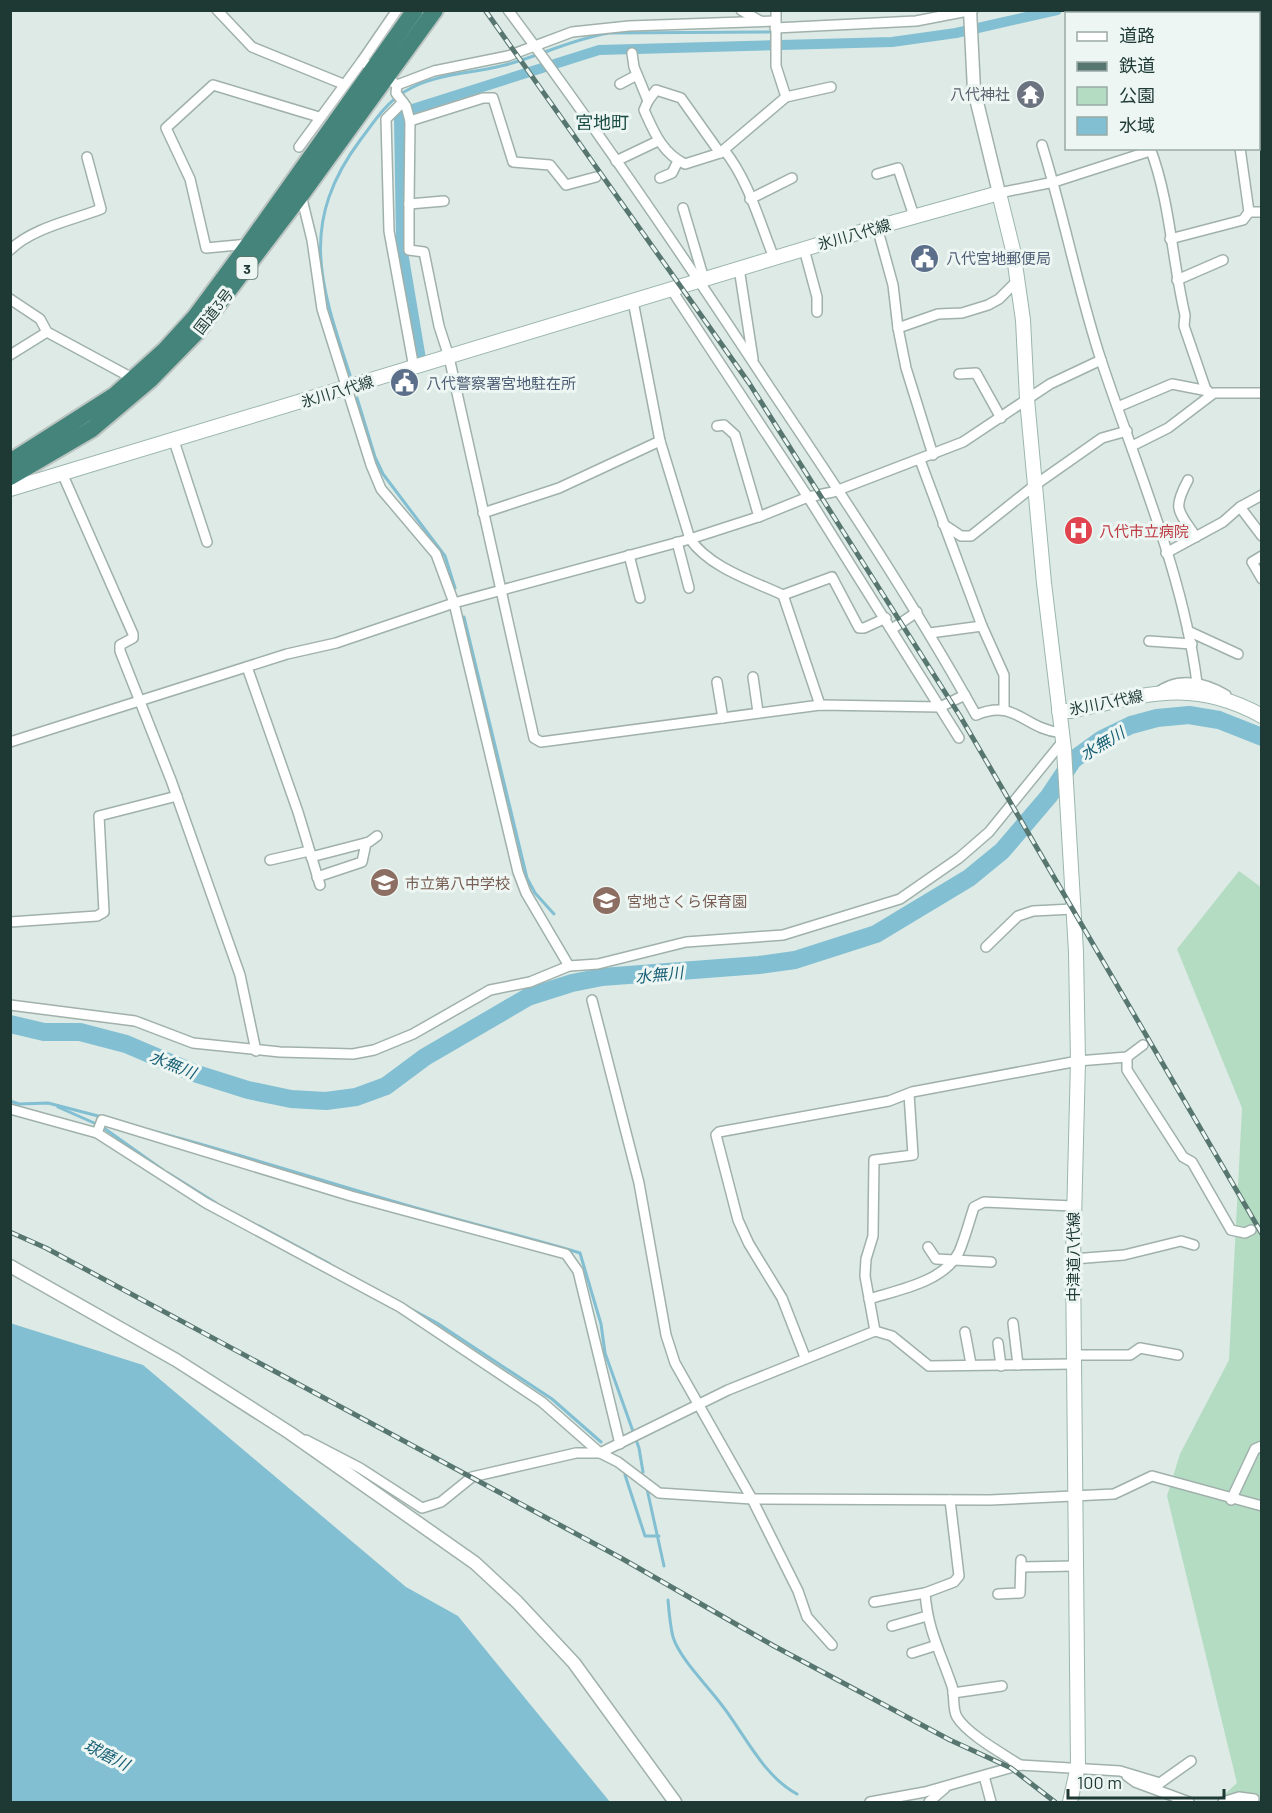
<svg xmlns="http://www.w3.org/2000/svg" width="1272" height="1813" font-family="Barlow,'Noto Sans JP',sans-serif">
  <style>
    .green { fill: #b4dcc2 }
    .water { fill: #82bfd2 }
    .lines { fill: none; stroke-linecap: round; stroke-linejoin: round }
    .stream { stroke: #82bfd2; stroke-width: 3 }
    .canal { stroke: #82bfd2; stroke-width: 10 }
    .river { stroke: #82bfd2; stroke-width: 18 }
    .minor-tunnel { stroke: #b7c7c2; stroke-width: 9; stroke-dasharray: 9 4.5; stroke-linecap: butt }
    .minor-casing { stroke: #a0b1ac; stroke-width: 12 }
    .tertiary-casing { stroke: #a0b1ac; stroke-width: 15 }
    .secondary-casing { stroke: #9cb6ae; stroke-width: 16 }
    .trunk-casing { stroke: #bcc4c2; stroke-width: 20 }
    .minor { stroke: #fff; stroke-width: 9 }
    .tertiary { stroke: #fff; stroke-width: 12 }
    .secondary { stroke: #fff; stroke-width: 14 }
    .trunk { stroke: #44847a; stroke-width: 16 }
    .rail-casing { stroke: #587670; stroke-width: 5 }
    .rail { stroke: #edf6f3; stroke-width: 3; stroke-dasharray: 9; stroke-linecap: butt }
    .labels { text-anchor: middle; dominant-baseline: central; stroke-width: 6; stroke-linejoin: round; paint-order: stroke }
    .shield { fill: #edf6f3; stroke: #5c726d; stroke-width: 1.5 }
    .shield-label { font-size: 14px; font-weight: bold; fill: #1e3934 }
    .worship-label { font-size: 15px; fill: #5b616d; stroke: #edf6f3; text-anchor: end }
    .street-label { font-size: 15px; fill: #1e3934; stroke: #edf6f3 }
    .service-label { font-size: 15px; fill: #4e5e75; stroke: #edf6f3; text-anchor: start }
    .health-label { font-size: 15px; fill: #be3a42; stroke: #edf6f3; text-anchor: start }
    .education-label { font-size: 15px; fill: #785e54; stroke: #edf6f3; text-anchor: start }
    .water-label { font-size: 16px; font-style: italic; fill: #175f76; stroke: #edf6f3 }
    .quarter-label { font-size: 18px; fill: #1a4c44; stroke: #edf6f3 }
  </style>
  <rect width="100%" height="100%" fill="#ddeae5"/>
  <path class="green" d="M1239,871L1262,888L1261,1802H1216L1237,1783L1167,1496L1180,1454L1229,1360L1242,1108L1177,949Z"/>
  <path class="water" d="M10,1323L143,1365L406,1587L458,1616L610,1802H11Z"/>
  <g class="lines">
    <g class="stream">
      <path d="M350,375C320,284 298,223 361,139C374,122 386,103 404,92C434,73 472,74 505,65C540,56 572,39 609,33L770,32"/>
      <path d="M357,398L375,457L383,474L445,556L455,588"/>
      <path d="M464,617L527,878L535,893L554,914"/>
      <path d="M571,976L572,983"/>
      <path d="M10,1101L19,1104L48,1103L102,1117"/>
      <path d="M58,1107L101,1126L163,1170"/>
      <path d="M149,1130C233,1152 316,1179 399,1203C459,1221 520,1235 580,1253L601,1324L605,1353L639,1448L643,1472"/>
      <path d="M168,1173L216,1203"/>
      <path d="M259,1226L330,1264"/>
      <path d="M409,1308L437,1323L552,1399L601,1442"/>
      <path d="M625,1475L645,1536H659"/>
      <path d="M647,1489L664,1566"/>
      <path d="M668,1600C669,1612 670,1625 673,1637C680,1659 707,1685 721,1704C744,1733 763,1776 797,1794"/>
    </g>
    <path class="canal" d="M421,359L401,240L399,118L403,112L599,50L892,42L956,33L1057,10"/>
    <path class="river" d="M10,1024L44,1032H80L126,1044L194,1073L248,1090L291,1099L326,1101L356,1097L386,1086L425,1057L528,997L572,983L602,977L759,965L795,960L876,934L969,878L1002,851L1049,796L1073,760L1102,739L1131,725L1157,718L1189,715L1219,720L1262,737"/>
    <path class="minor-tunnel" d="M1251,1230L1262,1226"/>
    <defs>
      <g id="minor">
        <path d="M217,10L252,47L343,84"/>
        <path d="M397,10L362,61L397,85L434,71L508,56L572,32L629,26L775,21"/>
        <path d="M508,10C600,133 686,260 770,388C842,495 913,602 976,715C1016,698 1023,729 1062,733"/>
        <path d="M741,10L760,21"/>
        <path d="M1150,10V14"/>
        <path d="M1258,27L1262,24"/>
        <path d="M775,28L916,21L973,10"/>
        <path d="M632,53L634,67L648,101L656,90L681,98L720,153L786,97L776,66V10"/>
        <path d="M620,84L637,75"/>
        <path d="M397,85L396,93L406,106L410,121L483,98H493L513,162L550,165L566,185L596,177"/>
        <path d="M786,97L831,87"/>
        <path d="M648,101L644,110C654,132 662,153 685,164L720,153"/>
        <path d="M403,102L386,119L389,231L414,368"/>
        <path d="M410,121L409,204L444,201"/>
        <path d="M1042,145C1064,216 1078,290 1101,360C1136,466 1183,573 1197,683"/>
        <path d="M299,147L362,61"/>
        <path d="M1150,148C1170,200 1172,260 1185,315L1184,326L1206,390"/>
        <path d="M1240,148L1249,212H1262"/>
        <path d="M724,150C748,179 760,223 774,258"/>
        <path d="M616,161L658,141"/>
        <path d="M877,174L898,168L914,216"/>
        <path d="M660,178L672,173L678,161"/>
        <path d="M999,193L1054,182L1150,151"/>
        <path d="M301,195L312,240L322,309L371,465L381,489L436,554L454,603L518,872L526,893L569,966"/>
        <path d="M750,199L792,178"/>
        <path d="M409,204V250L424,252L439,326L449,357L534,738L541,742L820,705L940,707L965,695"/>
        <path d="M683,208L704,279"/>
        <path d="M877,227L893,285L898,328L906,368L933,455"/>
        <path d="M1170,239L1243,220L1249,212"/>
        <path d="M249,244L206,248L190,179L166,128L213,85L319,117"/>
        <path d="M804,249L817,297V312"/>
        <path d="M10,250C32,228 73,220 101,209L87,157"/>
        <path d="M739,268L753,359"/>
        <path d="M1177,280L1223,260"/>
        <path d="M671,289L808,497L959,738"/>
        <path d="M10,299L40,319L47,332L134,379"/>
        <path d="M633,301L660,441L690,539C710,568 753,581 783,595L832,577L859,628H864L886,618"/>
        <path d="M898,328L938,314L962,313L988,305L999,299L1017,281"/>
        <path d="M10,355L47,332"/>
        <path d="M959,374L976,373L1001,418"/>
        <path d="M1120,406L1172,384L1208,391"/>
        <path d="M717,426L724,425L735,435L759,517"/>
        <path d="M174,441L207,542"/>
        <path d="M1132,446L1168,428L1214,393H1262"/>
        <path d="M920,460L982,626L1004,675V708"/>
        <path d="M62,473L133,634V638L120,645V651L171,780L240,975L256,1051"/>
        <path d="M1188,480C1172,510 1178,510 1196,537"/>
        <path d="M1240,507L1262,536"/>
        <path d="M483,513L559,488L660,441"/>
        <path d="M943,524L961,536H971L1035,485L1102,438L1127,431"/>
        <path d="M677,542L689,588"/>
        <path d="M1166,553L1223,522L1240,507L1262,495"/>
        <path d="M629,555L640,598"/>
        <path d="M1262,556L1252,562L1262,579"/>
        <path d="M783,595L820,705"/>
        <path d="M892,629L917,612"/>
        <path d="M1188,631L1238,654"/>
        <path d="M930,633L982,626"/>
        <path d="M1149,641L1192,644"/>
        <path d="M247,667L298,812L320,885"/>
        <path d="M753,677L758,712"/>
        <path d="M717,682L723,718"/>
        <path d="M1156,694C1176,676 1205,682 1226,695"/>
        <path d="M10,742L287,654L336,643L454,603L690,539L761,516L808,497L833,492L963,442L1050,384L1101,360"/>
        <path d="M311,857L369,842L377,836"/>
        <path d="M270,860L309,851"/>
        <path d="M317,877L362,862L366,843"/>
        <path d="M10,922L97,916L104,912L99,816L177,796"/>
        <path d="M986,947L1018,916L1033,911L1073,909"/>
        <path d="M592,1000L639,1183L666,1335L675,1363L752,1499L798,1591L807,1617L832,1645"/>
        <path d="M10,1005L135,1021L193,1043L280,1052L353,1054L374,1050L413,1034L490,990L530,982L569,966L598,964L686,942L783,935L900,899L959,858L989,832L1063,741"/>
        <path d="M1127,1057V1070L1183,1157L1192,1162L1231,1230L1245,1233L1251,1230"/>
        <path d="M10,1109L97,1133L206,1203L400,1307L542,1402L600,1453L618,1462L659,1493L752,1499L990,1500L1114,1494L1152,1476L1262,1506"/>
        <path d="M97,1133L102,1120L351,1196L566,1254L578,1271L620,1444"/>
        <path d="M928,1247L936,1259L991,1262"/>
        <path d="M1073,1259L1124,1255L1181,1241L1194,1245"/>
        <path d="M869,1299C898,1290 944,1282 959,1252C965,1238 969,1222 974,1207L984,1202L1073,1206"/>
        <path d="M1013,1323L1018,1365"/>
        <path d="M875,1331L865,1276L866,1259L873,1236L874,1160L913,1155L909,1094"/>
        <path d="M965,1332L971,1364"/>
        <path d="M998,1343L1001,1366"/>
        <path d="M1073,1355H1130L1140,1348L1178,1355"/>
        <path d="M805,1357L782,1298L749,1244L738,1220L716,1135L719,1132L889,1101L912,1092L1078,1061L1127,1057L1143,1045"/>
        <path d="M306,1440L360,1468L422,1508L441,1502L472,1477L576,1453H600L728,1390L875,1331L892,1336L929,1366L1073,1364"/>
        <path d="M950,1500L959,1576L954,1582L925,1593C928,1631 940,1651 952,1686C955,1695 952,1709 957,1717C967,1734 1003,1754 1020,1765"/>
        <path d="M1231,1500L1255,1449L1262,1446"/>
        <path d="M1021,1567L1075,1566"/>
        <path d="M998,1594L1020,1593L1021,1560"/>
        <path d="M874,1602L925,1593"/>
        <path d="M892,1626L927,1616"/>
        <path d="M912,1653L934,1646"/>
        <path d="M953,1693L1002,1686"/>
        <path d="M984,1776L991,1802"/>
        <path d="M1127,1776L1135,1782L1189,1802"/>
        <path d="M870,1802L925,1792L1020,1765L1120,1771L1160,1783L1191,1761"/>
        <path d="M929,1802L945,1788"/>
        <path d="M1223,1802L1239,1797L1254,1799"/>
      </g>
      <g id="tertiary">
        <path d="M970,10L974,90L999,193"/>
        <path d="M10,1266L176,1360L290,1433L475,1563L517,1602L574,1663L675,1802"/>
      </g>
      <g id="secondary">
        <path d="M10,489L877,227L999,193L1013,250L1023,320L1027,399L1044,583L1064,749L1076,952L1078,1061L1073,1259L1078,1766L1070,1802"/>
        <path d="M1059,711H1071C1145,695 1191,677 1262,716"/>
      </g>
      <g id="trunk">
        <path d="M10,462L115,395L165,350L195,317L249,244L415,10"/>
        <path d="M10,477L92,429L150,380L197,332L301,195L435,10"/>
      </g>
    </defs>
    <use href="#minor" class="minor-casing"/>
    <use href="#tertiary" class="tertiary-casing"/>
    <use href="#secondary" class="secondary-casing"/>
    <use href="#trunk" class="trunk-casing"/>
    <use href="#minor" class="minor"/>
    <use href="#tertiary" class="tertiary"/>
    <use href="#secondary" class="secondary"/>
    <use href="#trunk" class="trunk"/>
    <defs>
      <g id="rail">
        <path d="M485,10L749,383L960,716L1262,1234"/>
        <path d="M10,1232L46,1248L621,1558L774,1646L950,1740L1011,1768L1055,1802"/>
      </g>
    </defs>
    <use href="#rail" class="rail-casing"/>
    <use href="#rail" class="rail"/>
  </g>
  <defs>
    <symbol id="temple-disc" viewBox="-11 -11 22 22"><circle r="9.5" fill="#6b7280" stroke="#edf6f3"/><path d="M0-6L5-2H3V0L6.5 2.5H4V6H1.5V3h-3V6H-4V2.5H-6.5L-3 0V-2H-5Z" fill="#fff"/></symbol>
    <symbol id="civic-disc" viewBox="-11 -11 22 22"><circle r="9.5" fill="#5c6f8a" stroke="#edf6f3"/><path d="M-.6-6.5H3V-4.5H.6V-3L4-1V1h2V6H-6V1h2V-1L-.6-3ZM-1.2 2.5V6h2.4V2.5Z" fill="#fff"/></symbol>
    <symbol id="hospital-disc" viewBox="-11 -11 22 22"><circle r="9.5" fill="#e0444e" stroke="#edf6f3"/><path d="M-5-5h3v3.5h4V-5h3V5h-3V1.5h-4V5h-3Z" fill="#fff"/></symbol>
    <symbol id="school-disc" viewBox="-11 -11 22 22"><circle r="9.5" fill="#8d6e63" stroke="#edf6f3"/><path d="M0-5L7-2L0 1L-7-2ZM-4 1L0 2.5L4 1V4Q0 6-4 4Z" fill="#fff"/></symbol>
  </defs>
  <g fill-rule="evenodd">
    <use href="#temple-disc" x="1014" y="78" width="33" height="33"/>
    <use href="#civic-disc" x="908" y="242" width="33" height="33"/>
    <use href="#civic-disc" x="388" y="366" width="33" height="33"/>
    <use href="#hospital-disc" x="1062" y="514" width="33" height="33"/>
    <use href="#school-disc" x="368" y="866" width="33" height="33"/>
    <use href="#school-disc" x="590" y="884" width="33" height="33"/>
  </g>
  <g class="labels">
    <rect class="shield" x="236.5" y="257" width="21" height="22" rx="4.5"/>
    <g class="shield-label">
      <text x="247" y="268">3</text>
    </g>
    <g class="worship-label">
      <text x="1010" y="94">八代神社</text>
    </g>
    <g class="street-label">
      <text transform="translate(854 234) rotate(-16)">氷川八代線</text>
      <text transform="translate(213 311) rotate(-52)">国道3号</text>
      <text transform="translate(337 391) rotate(-17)">氷川八代線</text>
      <text transform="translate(1106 702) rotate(-11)">氷川八代線</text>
      <text transform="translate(1073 1257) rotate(-90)">中津道八代線</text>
    </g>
    <g class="service-label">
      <text x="946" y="258">八代宮地郵便局</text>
      <text x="426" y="383">八代警察署宮地駐在所</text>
    </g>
    <g class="health-label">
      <text x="1099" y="531">八代市立病院</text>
    </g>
    <g class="education-label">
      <text x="405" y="883">市立第八中学校</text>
      <text x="627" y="901">宮地さくら保育園</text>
    </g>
    <g class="water-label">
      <text transform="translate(1102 743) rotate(-31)">水無川</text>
      <text transform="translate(659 974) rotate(-6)">水無川</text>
      <text transform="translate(173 1064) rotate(22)">水無川</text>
      <text transform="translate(107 1754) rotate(27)">球磨川</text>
    </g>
    <g class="quarter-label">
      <text x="602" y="122">宮地町</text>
    </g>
  </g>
  <rect width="1272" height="1813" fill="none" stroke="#1e3934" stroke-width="24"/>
  <rect x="1065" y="12" width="195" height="138" fill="#edf6f3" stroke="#9aaaa7" stroke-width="1.5"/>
  <rect x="1077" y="32" width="30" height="9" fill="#ffffff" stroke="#9aaaa7" stroke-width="1.5"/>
  <text x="1119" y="42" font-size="18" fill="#1e3934">道路</text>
  <rect x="1077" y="62" width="30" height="9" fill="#587670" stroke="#9aaaa7" stroke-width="1.5"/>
  <text x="1119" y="72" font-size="18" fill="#1e3934">鉄道</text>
  <rect x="1077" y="87" width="30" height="18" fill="#b4dcc2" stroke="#9aaaa7" stroke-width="1.5"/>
  <text x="1119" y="102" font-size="18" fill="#1e3934">公園</text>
  <rect x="1077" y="117" width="30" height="18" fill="#82bfd2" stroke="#9aaaa7" stroke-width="1.5"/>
  <text x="1119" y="132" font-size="18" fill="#1e3934">水域</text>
  <path d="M1068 1789v9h156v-9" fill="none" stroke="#1e3934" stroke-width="3"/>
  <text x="1077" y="1789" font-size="18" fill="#1e3934" stroke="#edf6f3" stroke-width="4.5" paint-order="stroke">100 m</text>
</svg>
